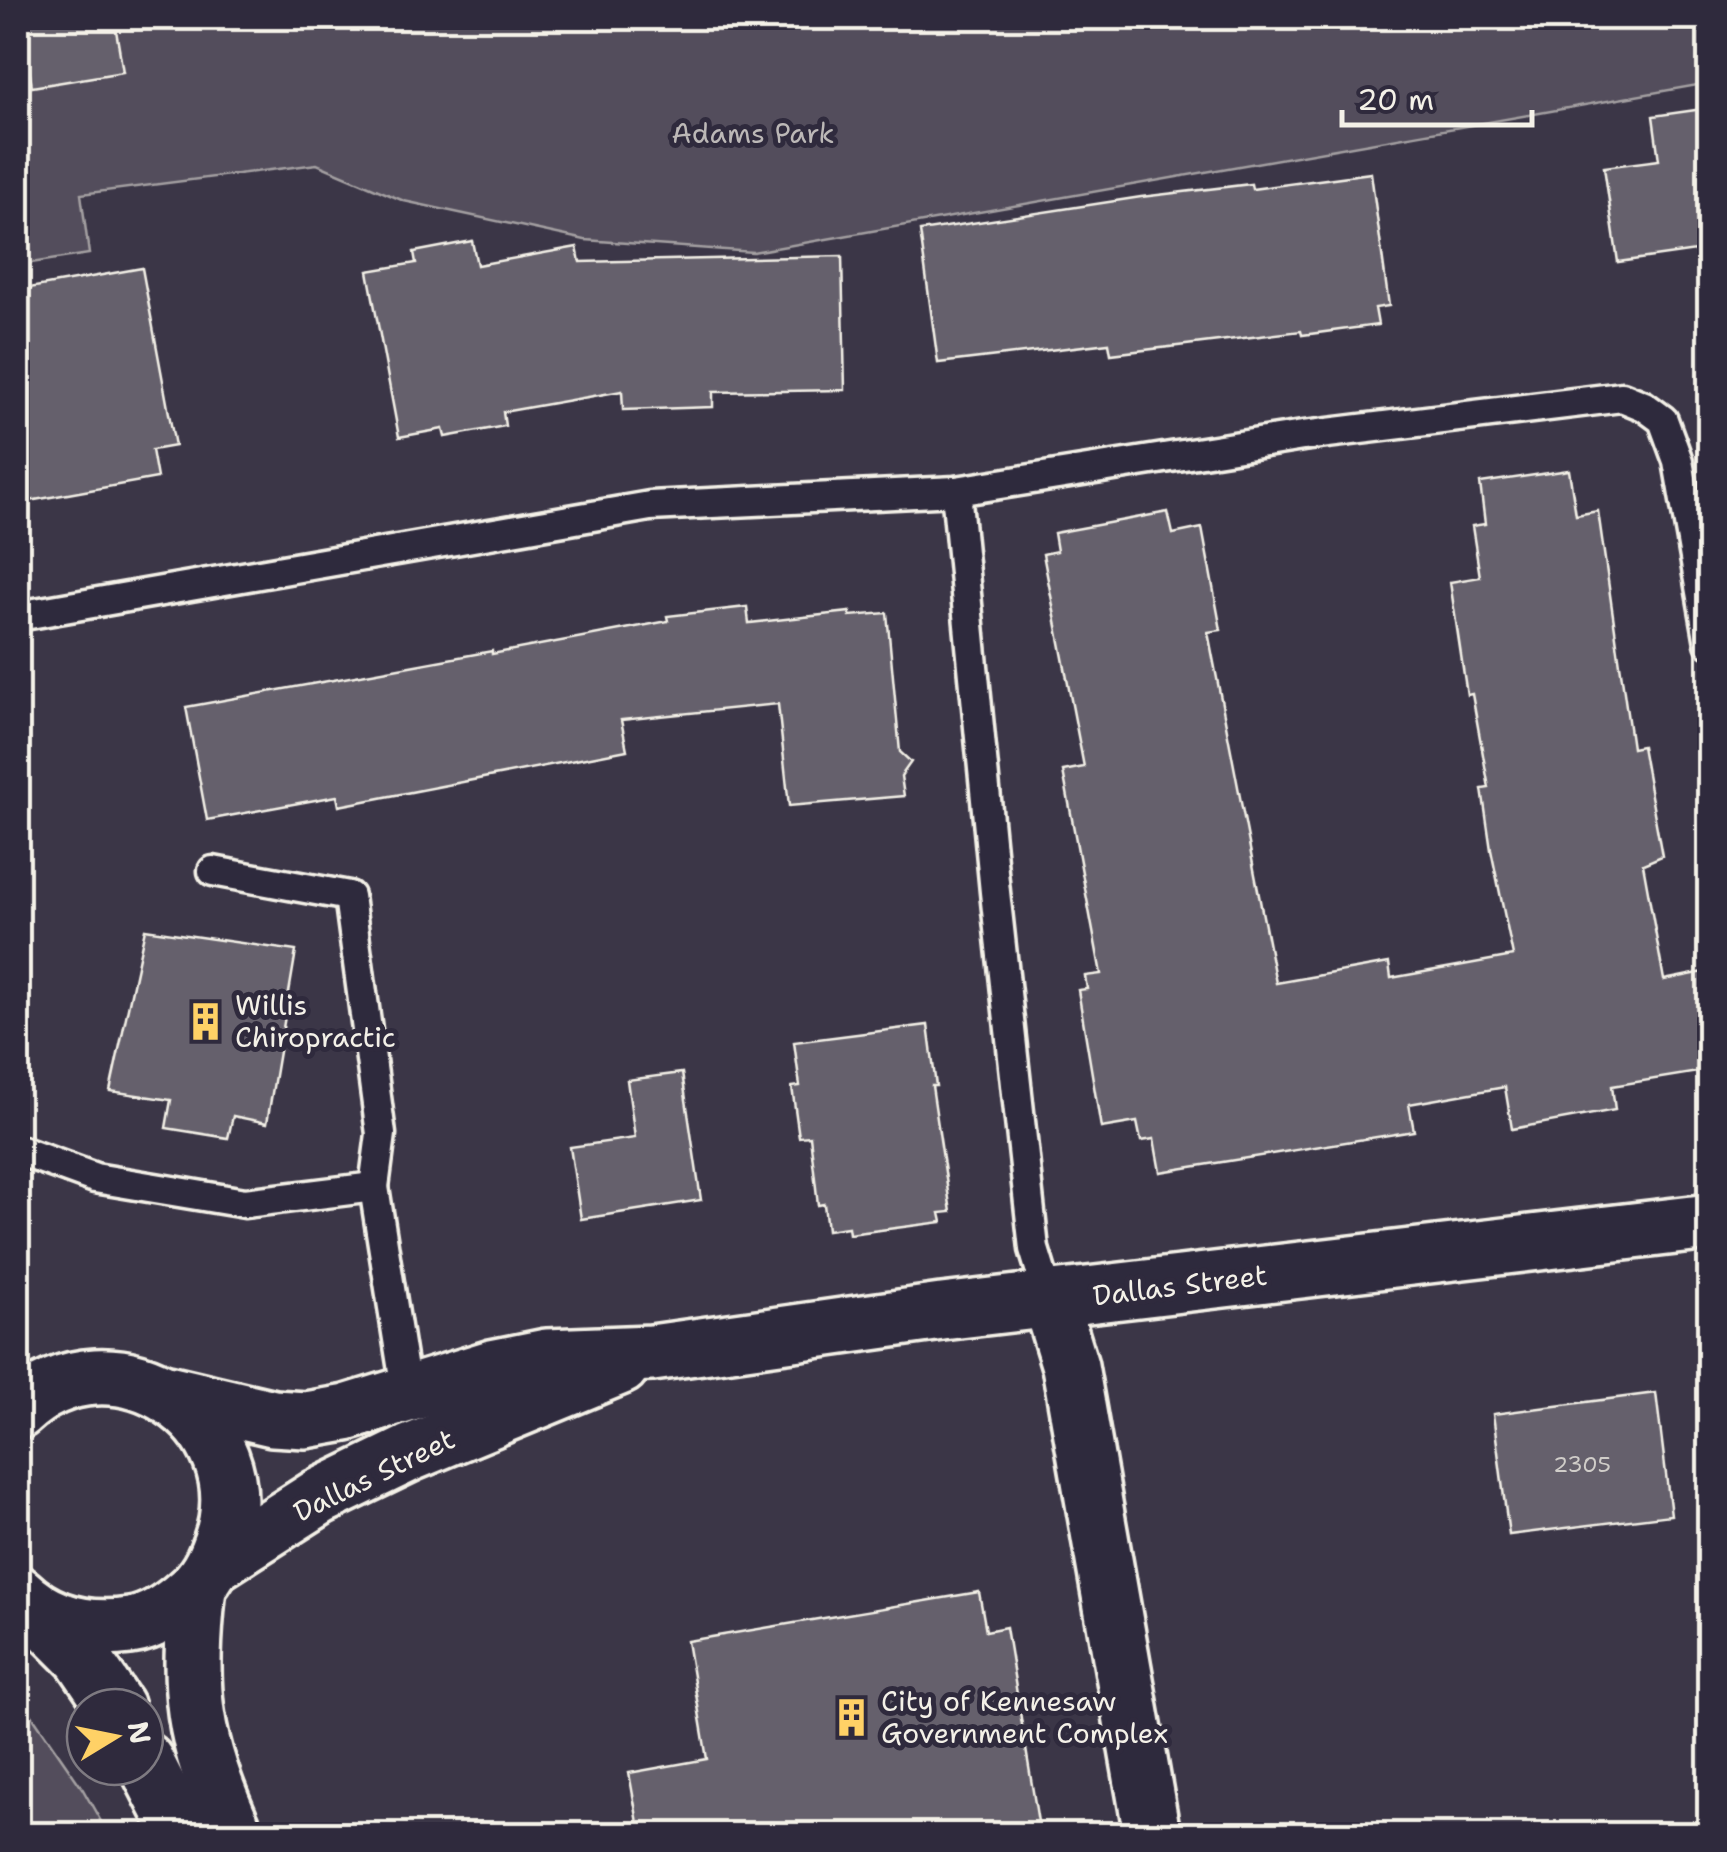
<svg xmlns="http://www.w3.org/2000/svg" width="1727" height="1852" font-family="'Shantell Sans',sans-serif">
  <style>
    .green { fill: #534e5c; stroke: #a4a0a2; stroke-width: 2.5 }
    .building { fill: #65616c; stroke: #f4f1e8; stroke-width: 2.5 }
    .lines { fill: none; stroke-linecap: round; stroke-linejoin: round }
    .lane-casing { stroke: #f4f1e8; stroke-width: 35 }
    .street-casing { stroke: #f4f1e8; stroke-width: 62 }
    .secondary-casing { stroke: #f4f1e8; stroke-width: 62 }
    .lane { stroke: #2f2a3d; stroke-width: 28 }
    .street { stroke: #2f2a3d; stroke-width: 55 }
    .secondary { stroke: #2f2a3d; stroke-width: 55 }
    .labels { text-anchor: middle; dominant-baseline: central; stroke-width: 10; stroke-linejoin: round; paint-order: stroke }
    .number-label { font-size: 22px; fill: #d0cdc9 }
    .park-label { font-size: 28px; fill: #bcb8b7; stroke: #2f2a3d }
    .poi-label { font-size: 28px; fill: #f4f1e8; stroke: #2f2a3d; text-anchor: start }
    .street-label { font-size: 28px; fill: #f4f1e8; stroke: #2f2a3d }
  </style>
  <rect width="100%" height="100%" fill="#3b3647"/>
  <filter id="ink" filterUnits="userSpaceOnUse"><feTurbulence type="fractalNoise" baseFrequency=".01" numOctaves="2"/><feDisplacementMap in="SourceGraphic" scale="20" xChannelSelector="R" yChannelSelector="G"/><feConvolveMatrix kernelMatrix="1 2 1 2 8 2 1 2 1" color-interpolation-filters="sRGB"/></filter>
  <g filter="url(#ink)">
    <g class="green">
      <path d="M18,18H1709V83L753,252L585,240L404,201L317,164L81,194L89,254L18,265Z"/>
      <path d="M18,1695L82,1788L108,1834H18Z"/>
    </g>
    <g class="building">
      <path d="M21,18H114L123,72L32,87Z"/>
      <path d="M1710,108V249L1618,262L1604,167L1659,160L1653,116Z"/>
      <path d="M1371,173L1389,306L1375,308L1378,325L1302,335L1301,331L1111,354L1109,343L938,363L920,231L1141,197L1251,184L1252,189Z"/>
      <path d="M472,241L477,265L577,247L580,262L842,256L845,390L713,392V407L623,410L622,391L503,412L505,426L445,437L443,429L399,437L368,271L416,263L414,252Z"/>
      <path d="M142,268L175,446L152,450L157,478L18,503V290Z"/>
      <path d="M1569,470L1576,515L1598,511L1632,748L1642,746L1662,856L1643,864L1664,980L1704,972L1710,1001V1070L1612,1086L1615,1110L1512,1129L1505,1087L1409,1104L1414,1131L1160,1172L1154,1139L1141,1141L1137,1122L1101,1128L1078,990L1087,989L1085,976L1101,974L1063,771L1084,767L1043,554L1057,551L1054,533L1168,512L1173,534L1202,528L1221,630L1208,632L1276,983L1389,963L1391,978L1513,956L1491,850L1482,789L1489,788L1472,694L1467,695L1450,582L1480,577L1472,526L1485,524L1480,483Z"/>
      <path d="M747,607L749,623L850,612V616L887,613L900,752L911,762L901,776L904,796L789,806L778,704L621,720L627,750L339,806L337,796L207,820L186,707L492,651V654L668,621L667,616Z"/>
      <path d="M145,929L296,951L267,1123L233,1116L228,1138L166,1128L171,1100L110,1091Z"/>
      <path d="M928,1025L936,1086H932L951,1212L940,1213L942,1222L849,1234L848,1227L827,1230L824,1204L818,1205L810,1136L799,1137L792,1087L800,1086L794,1042Z"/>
      <path d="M682,1073L701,1200L581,1219L570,1147L635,1138L627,1080Z"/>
      <path d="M1656,1393L1671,1515L1509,1535L1493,1414Z"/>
      <path d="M979,1592L986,1631L1006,1627L1040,1834H640L629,1773L707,1759L687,1641Z"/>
    </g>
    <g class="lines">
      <defs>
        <g id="lane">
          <path d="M956,491L995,892L1034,1249L1050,1301"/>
          <path d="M18,616L650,506L956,491L1303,436L1622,397L1644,406L1663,420L1678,461L1710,643"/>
          <path d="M213,871L349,896L381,1134L374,1187"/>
          <path d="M18,1150L95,1178L245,1203L374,1187L407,1396"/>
        </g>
        <path id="street" d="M1050,1301L1070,1366L1152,1834"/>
        <g id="secondary">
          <path d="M167,1393L273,1418L306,1420L346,1413L492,1368L547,1357L652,1353L942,1312L1710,1222"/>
          <path d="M18,1411C112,1322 265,1421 221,1543C214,1563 206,1580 189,1594C173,1608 153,1623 130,1626C89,1632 49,1624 18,1594"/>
          <path d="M214,1564L319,1497L410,1453L621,1366"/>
          <path d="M198,1587C187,1691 192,1738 235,1834"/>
          <path d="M36,1611L82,1657L116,1707"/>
          <path d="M145,1761L182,1834"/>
        </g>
      </defs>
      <use href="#lane" class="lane-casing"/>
      <use href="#street" class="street-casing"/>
      <use href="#secondary" class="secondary-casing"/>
      <use href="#lane" class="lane"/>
      <use href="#street" class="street"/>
      <use href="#secondary" class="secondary"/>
    </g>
  </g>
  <defs>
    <symbol id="building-bare" viewBox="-9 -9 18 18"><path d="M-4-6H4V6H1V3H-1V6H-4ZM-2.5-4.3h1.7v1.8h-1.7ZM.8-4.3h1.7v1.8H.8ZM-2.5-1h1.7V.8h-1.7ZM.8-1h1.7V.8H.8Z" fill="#ffd166" stroke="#2f2a3d" stroke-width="2.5" paint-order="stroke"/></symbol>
  </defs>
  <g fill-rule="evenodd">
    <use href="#building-bare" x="178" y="994" width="55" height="55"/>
    <use href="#building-bare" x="824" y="1690" width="55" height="55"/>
  </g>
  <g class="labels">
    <g class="number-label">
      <text x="1582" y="1464">2305</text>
    </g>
    <g class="park-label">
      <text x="753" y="133">Adams Park</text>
    </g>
    <g class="poi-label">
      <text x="235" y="1005">Willis<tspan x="235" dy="32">Chiropractic</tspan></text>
      <text x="881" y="1701">City of Kennesaw<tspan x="881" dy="32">Government Complex</tspan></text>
    </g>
    <g class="street-label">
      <text transform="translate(1180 1285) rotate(-7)">Dallas Street</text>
      <text transform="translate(374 1475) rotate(-26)">Dallas Street</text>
    </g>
  </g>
  <rect width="1727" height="1852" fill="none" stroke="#2f2a3d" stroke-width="60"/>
  <rect x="30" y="30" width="1667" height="1792" fill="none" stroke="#f4f1e8" stroke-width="4" filter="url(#ink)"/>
  <g transform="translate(115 1737) rotate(80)"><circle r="48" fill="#2f2a3d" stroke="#7e7a81" stroke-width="2.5"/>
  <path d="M0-8L18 38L0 25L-18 38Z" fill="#ffd166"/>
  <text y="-15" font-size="28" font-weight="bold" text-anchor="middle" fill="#f4f1e8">N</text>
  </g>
  <path d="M1342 110v15h190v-15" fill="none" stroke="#f4f1e8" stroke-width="5"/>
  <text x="1357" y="110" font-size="30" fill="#f4f1e8" stroke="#2f2a3d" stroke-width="8" paint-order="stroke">20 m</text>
</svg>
